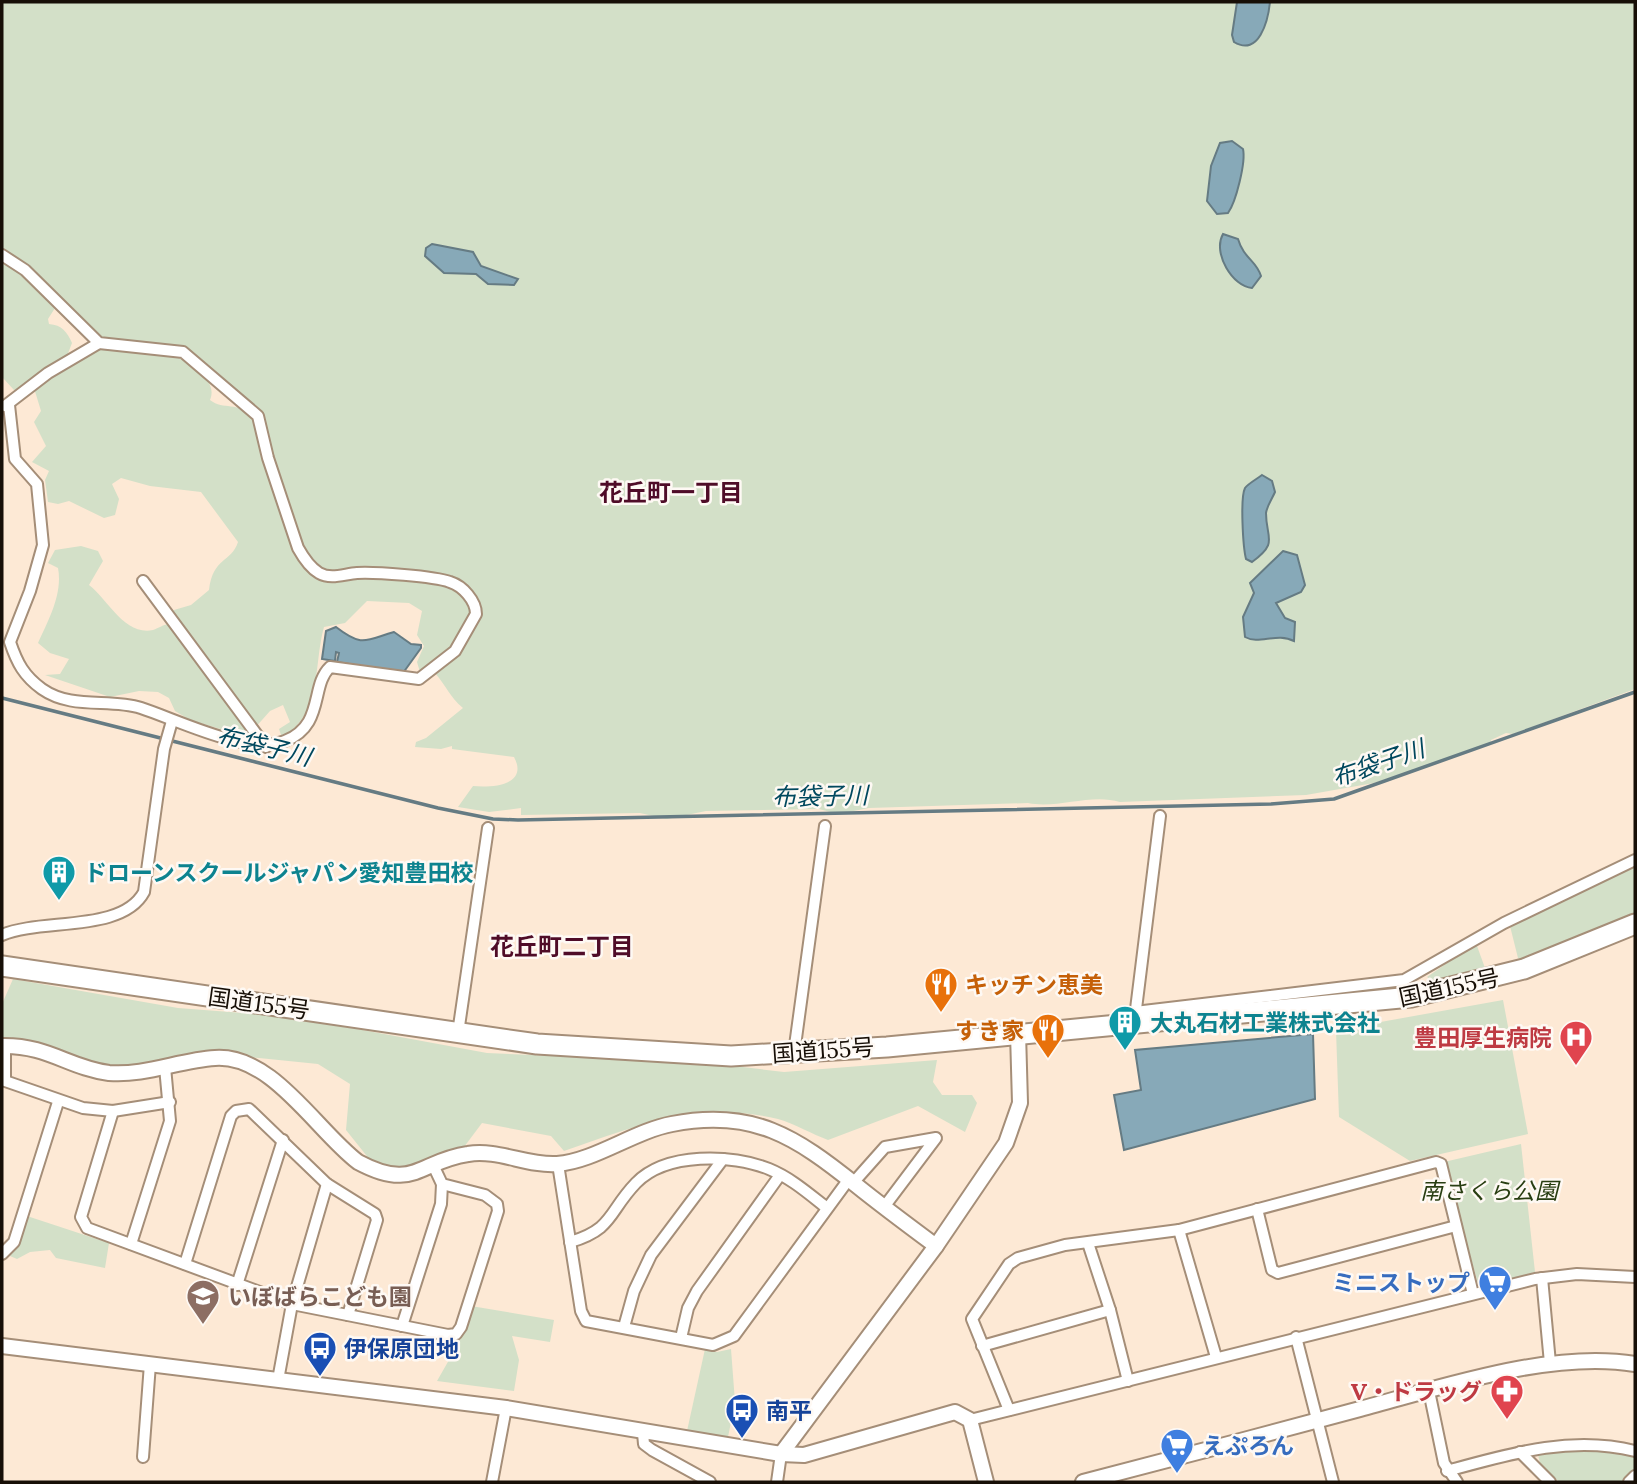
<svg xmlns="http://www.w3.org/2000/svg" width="1637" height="1484" font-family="Lora,'Noto Sans JP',serif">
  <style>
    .green { fill: #d3e0c8 }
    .water { fill: #87a9b8; stroke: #657b83; stroke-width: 2 }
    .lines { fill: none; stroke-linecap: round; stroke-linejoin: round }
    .stream { stroke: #657b83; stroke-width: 3.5 }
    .minor-casing { stroke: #a58e78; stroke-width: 14 }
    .tertiary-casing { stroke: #a58e78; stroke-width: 18 }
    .trunk-casing { stroke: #a58e78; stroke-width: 23 }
    .minor { stroke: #fff; stroke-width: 10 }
    .tertiary { stroke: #fff; stroke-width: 14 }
    .trunk { stroke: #fff; stroke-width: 19 }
    .labels { text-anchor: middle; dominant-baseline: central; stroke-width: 5; stroke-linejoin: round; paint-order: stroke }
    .culture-label { font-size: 23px; font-weight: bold; fill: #0d838f; stroke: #fef9f4; text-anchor: start }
    .food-label { font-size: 23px; font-weight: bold; fill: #c56008; stroke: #fef9f4; text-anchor: start }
    .street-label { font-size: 23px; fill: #170f07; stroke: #fef9f4 }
    .health-label { font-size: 23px; font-weight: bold; fill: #be3a42; stroke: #fef9f4; text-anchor: end }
    .park-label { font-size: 23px; font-style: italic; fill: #293e12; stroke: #fef9f4 }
    .shop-label { font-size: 23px; font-weight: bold; fill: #366cbe; stroke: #fef9f4; text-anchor: end }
    .education-label { font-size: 23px; font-weight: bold; fill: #785e54; stroke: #fef9f4; text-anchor: start }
    .transit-label { font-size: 23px; font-weight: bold; fill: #164399; stroke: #fef9f4; text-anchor: start }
    .neighbourhood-label { font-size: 24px; font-weight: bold; fill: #4f0c28; stroke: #fef9f4 }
    .water-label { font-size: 24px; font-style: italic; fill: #00485e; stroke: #fef9f4 }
  </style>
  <rect width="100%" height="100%" fill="#fde9d5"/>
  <g class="green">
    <path d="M2,2H1635V689L1513,734L1506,733L1491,740L1490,744L1374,783L1306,795L1120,802C1091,793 1058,809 1028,803L869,808L838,814L819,809L706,811L667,819L640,813L521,815V808L489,812L458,807L473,786C492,788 529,785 514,757L452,749V746L441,749L415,747L416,742L426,738L463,708C449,696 447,687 435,673L457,654L479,616L461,585L322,572L302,551L262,418L195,358L109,342L94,335L64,306L55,308L48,319L49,324C62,325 67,332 72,343L67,356L20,389L14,390L2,377V264L26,266L2,261Z"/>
    <path d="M103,347C142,359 173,342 203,375C210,383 214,390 210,400C224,411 237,400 253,418C262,428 260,446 264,459C276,498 298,537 315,574C341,576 434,578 453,588C462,594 470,604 472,614L452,650L420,672L417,662L424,646L417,635L422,611L409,603L367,601L345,623L324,627C313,667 323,712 282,738L279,729L290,722L283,705L270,711L247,737L190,720L175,711L169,698L158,692L139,691L110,697L45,675L60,674L69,659L50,653L38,643C48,621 63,594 58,568L48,563L55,550L81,546L98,551L103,561L89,585C107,598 124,636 153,630C159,628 162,625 169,624L174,610L191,605L209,590C213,557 231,563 238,542L201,492L150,486L121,478L112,484L119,499L115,515L104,518L69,501L58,504L48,502L45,480L49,471L32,462L46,446L34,422L41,411L34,388L89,353Z"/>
    <path d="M1635,866V915L1525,962L1518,958L1510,926Z"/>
    <path d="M1477,946L1485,968L1435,982L1427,977L1460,954Z"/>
    <path d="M13,979L178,1008L256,1014L357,1029L487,1053L700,1062L784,1072L937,1060L933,1082L942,1095H972L977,1103L965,1132L918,1106L828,1140C812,1134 795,1124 778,1119C700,1100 635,1126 564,1151L551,1136L482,1123L464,1147L398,1171L370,1160L346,1130L350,1084L318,1064L240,1056L126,1067L94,1066L39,1043L2,1040V1004Z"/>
    <path d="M1503,1000L1528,1134L1410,1161L1339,1117L1336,1030Z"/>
    <path d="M1521,1144L1535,1272L1479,1287L1444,1162Z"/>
    <path d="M27,1216L109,1243L105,1268L56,1258L50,1250L30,1252L17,1259L10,1256Z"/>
    <path d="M471,1306L554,1320L550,1342L512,1336L519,1360L514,1391L437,1381L457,1346Z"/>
    <path d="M705,1349L717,1352L731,1349L735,1402L728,1437L687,1431Z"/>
    <path d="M1577,1448L1635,1455V1471L1625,1482H1559L1540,1463L1538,1455Z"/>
  </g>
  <g class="water">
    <path d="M1237,2H1270C1268,21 1259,57 1234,42L1232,35Z"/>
    <path d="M1232,141L1243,149C1246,162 1236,202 1228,213L1217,214L1207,201L1211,166L1220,143Z"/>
    <path d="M1223,234L1238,239C1244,259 1256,260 1261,276L1252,288C1233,287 1212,253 1223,234Z"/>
    <path d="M432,244L473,252L481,266L518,279L514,285L488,284L476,274L444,273L425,256L426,248Z"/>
    <path d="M1262,475L1272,481L1275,492C1272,499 1267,506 1266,513C1266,539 1279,542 1252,562L1246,559C1243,547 1240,498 1245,488C1249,483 1257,479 1262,475Z"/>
    <path d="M1283,551L1297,555L1305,585L1301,592L1276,603L1285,618L1295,622L1294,641C1277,632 1259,645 1245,637L1243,617L1254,593L1250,583Z"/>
    <path d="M336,627C363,648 366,640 394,632L411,644L421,645V648L403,673L337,662L339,653L336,652L335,661L322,659L326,631Z"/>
    <path d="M1313,1034L1315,1099L1124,1150L1114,1095L1141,1090L1135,1050Z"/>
  </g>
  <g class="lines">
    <path class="stream" d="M2,698L438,808L493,819L518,820L1271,804L1334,799L1635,692"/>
    <defs>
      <g id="minor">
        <path d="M2,255L25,270L99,343L183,352L258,416L268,458L298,548C303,557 309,567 319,573C331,580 344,574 357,573C374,572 434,576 450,582C463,586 476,601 476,614L455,651L419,679L330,667C310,686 325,725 285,741C249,756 178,720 141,708C109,698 72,710 42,689C24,676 17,663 10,642L30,591L43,545L37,484L15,459L9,405"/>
        <path d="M5,406L48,373L99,343"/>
        <path d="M143,581L266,747"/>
        <path d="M2,935C41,918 122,933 144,892L164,749L172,721"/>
        <path d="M1135,1012L1404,980L1504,923L1635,860"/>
        <path d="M1135,1017L1160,816"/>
        <path d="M458,1033L488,828"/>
        <path d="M5,1046V1081L83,1108L113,1111L170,1102"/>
        <path d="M794,1053L825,826"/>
        <path d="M113,1111L81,1217L87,1228L292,1304L448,1335L456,1334L461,1327L498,1211L497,1204L485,1195L442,1184L434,1167"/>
        <path d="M558,1164L581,1311L586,1321L713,1345L734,1336L849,1179"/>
        <path d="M853,1183L885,1147L936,1138L884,1207"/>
        <path d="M1257,1209L1272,1270L1278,1273L1456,1226"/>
        <path d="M1179,1230L1216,1357"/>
        <path d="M570,1242C614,1229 608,1212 636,1183C666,1152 732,1154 769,1169C791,1178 809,1194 827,1208"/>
        <path d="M1088,1243L1110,1310L1128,1381"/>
        <path d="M131,1244L170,1121L165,1067"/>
        <path d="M2,1254L14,1242L58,1102"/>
        <path d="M185,1264L231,1116L236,1111L249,1109L327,1184L375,1214L377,1220L348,1315"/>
        <path d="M1542,1278L1550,1363"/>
        <path d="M237,1285L283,1140"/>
        <path d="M402,1326L441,1204L442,1184"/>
        <path d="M624,1327L634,1291L651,1255L723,1159"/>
        <path d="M1296,1337L1333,1482"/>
        <path d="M681,1338L688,1308L697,1291L780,1175"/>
        <path d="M982,1346L1110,1310"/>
        <path d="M278,1380L292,1304L327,1184"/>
        <path d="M1429,1391L1444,1463L1457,1482"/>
        <path d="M1009,1410L972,1319L1009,1264L1018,1258L1065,1245L1179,1230L1436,1162L1441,1164L1473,1294"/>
        <path d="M970,1420L1535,1279L1577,1274L1635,1277"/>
        <path d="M643,1433L644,1444L652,1450L710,1482"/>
        <path d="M1520,1452L1550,1482"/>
        <path d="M143,1457L150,1364"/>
        <path d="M1447,1471C1509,1454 1571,1435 1635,1451"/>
        <path d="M492,1482L506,1408"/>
        <path d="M777,1482L781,1454"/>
        <path d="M1629,1482L1635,1476"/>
      </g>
      <g id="tertiary">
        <path d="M2,1046C48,1045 69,1068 109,1073C145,1076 180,1060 215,1058C272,1054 316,1130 358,1162C414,1192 419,1161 468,1154C498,1149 527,1166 557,1164C595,1161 634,1131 672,1124C753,1108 796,1137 856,1185C882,1206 909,1226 936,1246"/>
        <path d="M2,1346L506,1408L781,1454L804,1455L955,1412L970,1420L986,1482"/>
        <path d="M781,1454L936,1246L1006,1143L1020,1103L1018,1033"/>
        <path d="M1083,1482C1175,1458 1268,1434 1360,1409C1443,1387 1551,1350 1635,1364"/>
      </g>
      <path id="trunk" d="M2,966L537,1044L731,1056L887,1047L1411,997L1524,969L1635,924"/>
    </defs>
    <use href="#minor" class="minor-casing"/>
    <use href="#tertiary" class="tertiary-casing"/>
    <use href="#trunk" class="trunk-casing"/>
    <use href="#minor" class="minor"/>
    <use href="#tertiary" class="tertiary"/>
    <use href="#trunk" class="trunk"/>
  </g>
  <defs>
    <symbol id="building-pin" viewBox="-11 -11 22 30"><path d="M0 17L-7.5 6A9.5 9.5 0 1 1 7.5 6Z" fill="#0f9aa8" stroke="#fef9f4"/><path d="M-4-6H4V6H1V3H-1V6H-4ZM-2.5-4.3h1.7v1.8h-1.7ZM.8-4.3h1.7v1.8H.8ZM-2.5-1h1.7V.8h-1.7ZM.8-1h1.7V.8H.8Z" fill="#fff"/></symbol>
    <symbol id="restaurant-pin" viewBox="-11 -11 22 30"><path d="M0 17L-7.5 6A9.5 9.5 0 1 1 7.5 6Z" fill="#e8710a" stroke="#fef9f4"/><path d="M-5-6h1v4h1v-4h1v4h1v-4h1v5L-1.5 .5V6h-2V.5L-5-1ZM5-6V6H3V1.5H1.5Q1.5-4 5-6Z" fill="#fff"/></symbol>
    <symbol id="hospital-pin" viewBox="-11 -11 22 30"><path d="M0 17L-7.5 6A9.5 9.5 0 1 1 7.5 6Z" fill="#e0444e" stroke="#fef9f4"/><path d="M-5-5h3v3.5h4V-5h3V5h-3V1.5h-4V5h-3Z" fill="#fff"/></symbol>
    <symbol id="supermarket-pin" viewBox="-11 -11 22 30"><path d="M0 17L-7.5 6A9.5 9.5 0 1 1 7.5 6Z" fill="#3f7fe0" stroke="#fef9f4"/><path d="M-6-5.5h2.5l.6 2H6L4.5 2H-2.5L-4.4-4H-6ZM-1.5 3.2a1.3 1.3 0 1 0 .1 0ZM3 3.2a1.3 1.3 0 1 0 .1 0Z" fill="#fff"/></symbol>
    <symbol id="school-pin" viewBox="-11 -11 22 30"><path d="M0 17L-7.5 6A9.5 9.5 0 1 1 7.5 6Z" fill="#8d6e63" stroke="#fef9f4"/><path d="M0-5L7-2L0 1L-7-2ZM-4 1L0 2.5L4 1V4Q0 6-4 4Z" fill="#fff"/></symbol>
    <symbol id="bus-pin" viewBox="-11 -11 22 30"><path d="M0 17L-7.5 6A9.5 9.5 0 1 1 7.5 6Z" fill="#1a4fb4" stroke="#fef9f4"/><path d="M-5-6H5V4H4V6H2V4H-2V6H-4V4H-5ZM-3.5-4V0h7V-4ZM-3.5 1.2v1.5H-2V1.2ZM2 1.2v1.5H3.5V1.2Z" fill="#fff"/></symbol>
    <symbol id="pharmacy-pin" viewBox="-11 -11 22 30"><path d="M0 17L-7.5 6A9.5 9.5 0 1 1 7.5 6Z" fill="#e0444e" stroke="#fef9f4"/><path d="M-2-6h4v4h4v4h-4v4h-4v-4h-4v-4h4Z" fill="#fff"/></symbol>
  </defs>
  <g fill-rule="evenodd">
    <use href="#building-pin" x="40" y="853" width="38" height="52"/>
    <use href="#restaurant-pin" x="922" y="965" width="38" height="52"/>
    <use href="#building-pin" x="1106" y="1003" width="38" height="52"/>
    <use href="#restaurant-pin" x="1029" y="1011" width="38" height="52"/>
    <use href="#hospital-pin" x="1557" y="1018" width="38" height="52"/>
    <use href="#supermarket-pin" x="1476" y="1263" width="38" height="52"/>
    <use href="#school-pin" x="184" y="1277" width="38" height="52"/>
    <use href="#bus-pin" x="301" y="1329" width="38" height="52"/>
    <use href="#pharmacy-pin" x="1488" y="1372" width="38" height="52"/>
    <use href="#bus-pin" x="723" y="1391" width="38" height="52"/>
    <use href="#supermarket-pin" x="1158" y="1426" width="38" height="52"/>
  </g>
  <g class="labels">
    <g class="culture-label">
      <text x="84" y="872">ドローンスクールジャパン愛知豊田校</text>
      <text x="1150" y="1022">大丸石材工業株式会社</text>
    </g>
    <g class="food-label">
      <text x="965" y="984">キッチン恵美</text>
      <text x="1024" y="1030" text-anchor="end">すき家</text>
    </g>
    <g class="street-label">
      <text transform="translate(1449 987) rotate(-12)">国道155号</text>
      <text transform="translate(259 1003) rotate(8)">国道155号</text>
      <text transform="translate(823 1050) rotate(-4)">国道155号</text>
    </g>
    <g class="health-label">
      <text x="1552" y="1037">豊田厚生病院</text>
      <text x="1482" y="1391">V・ドラッグ</text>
    </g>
    <g class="park-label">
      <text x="1489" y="1190">南さくら公園</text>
    </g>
    <g class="shop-label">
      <text x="1470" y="1282">ミニストップ</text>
      <text x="1202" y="1445" text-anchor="start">えぷろん</text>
    </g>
    <g class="education-label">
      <text x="228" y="1296">いぼばらこども園</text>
    </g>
    <g class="transit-label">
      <text x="344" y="1348">伊保原団地</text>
      <text x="766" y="1410">南平</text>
    </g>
    <g class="neighbourhood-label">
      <text x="671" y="492">花丘町一丁目</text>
      <text x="562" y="946">花丘町二丁目</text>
    </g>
    <g class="water-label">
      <text transform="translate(264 746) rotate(14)">布袋子川</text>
      <text transform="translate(1378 763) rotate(-19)">布袋子川</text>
      <text transform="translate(820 796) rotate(-1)">布袋子川</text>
    </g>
  </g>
  <rect width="1637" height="1484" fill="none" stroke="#170f07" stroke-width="7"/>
</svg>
